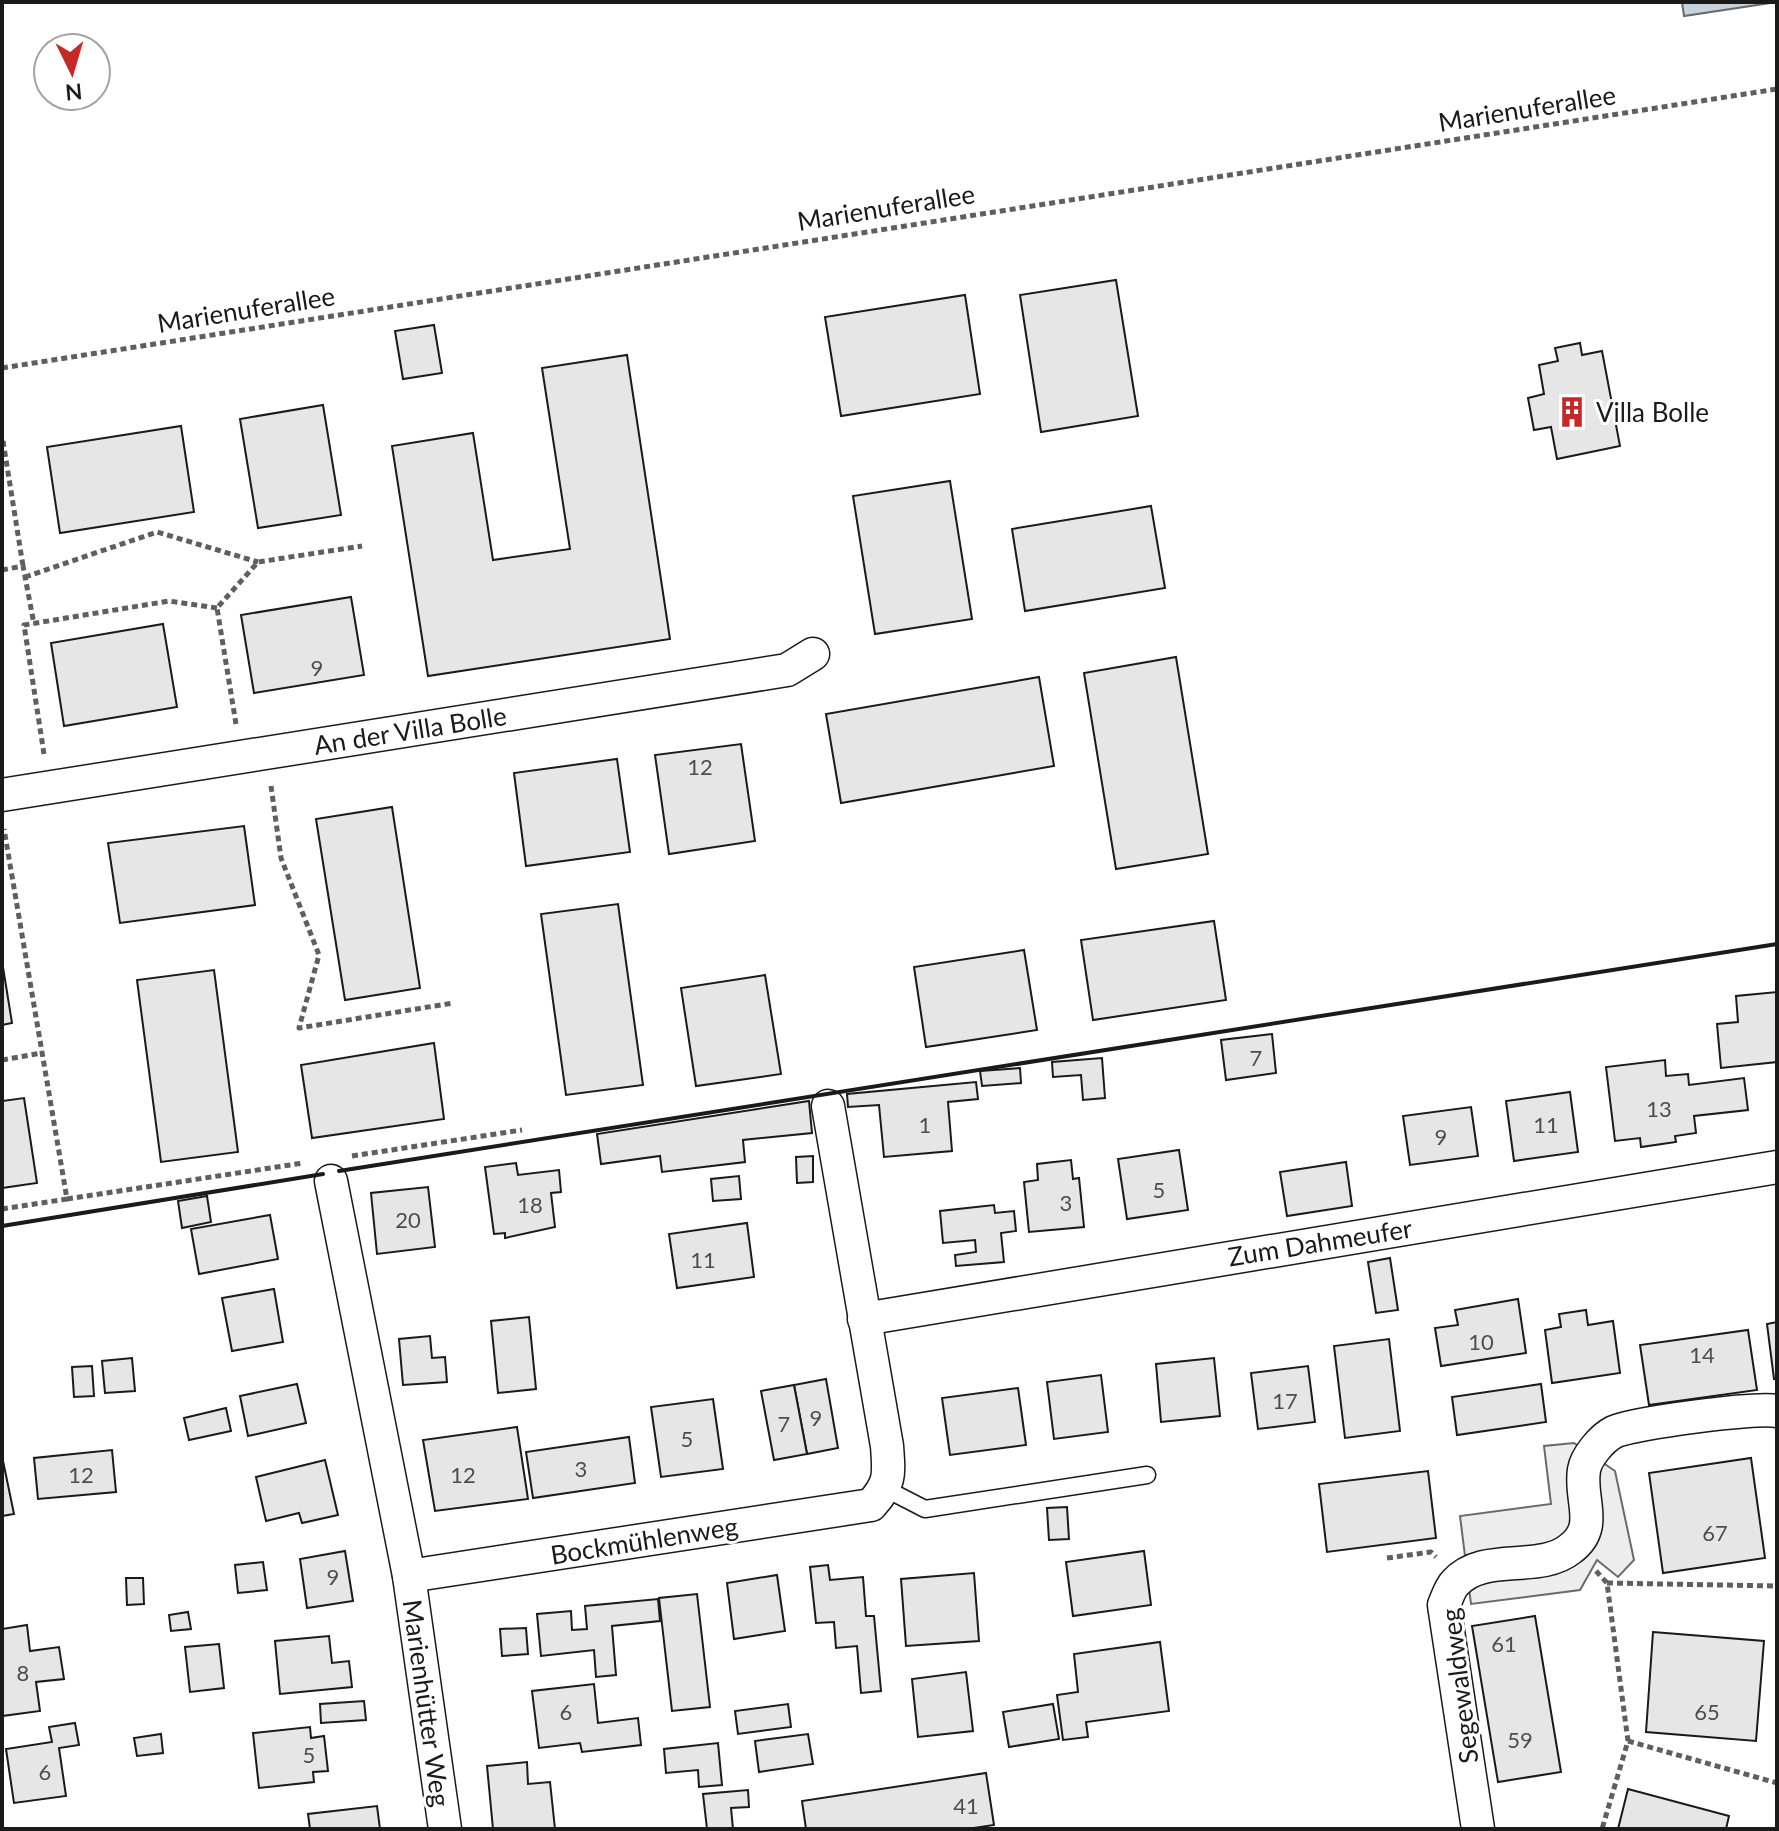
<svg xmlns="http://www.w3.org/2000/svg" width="1779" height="1831" font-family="Lato,sans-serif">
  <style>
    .parking { fill: #ededed; stroke: #6a6a6a; stroke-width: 2 }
    .water { fill: #c6d2dc; stroke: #6a6a6a; stroke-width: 2 }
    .building { fill: #e6e6e6; stroke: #1a1a1a; stroke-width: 2 }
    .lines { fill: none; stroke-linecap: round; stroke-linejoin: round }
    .lane-casing { stroke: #1a1a1a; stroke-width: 19 }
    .street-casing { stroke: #1a1a1a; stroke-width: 35 }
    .path { stroke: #5f5f5f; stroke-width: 5; stroke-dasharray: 6 4; stroke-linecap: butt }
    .lane { stroke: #fff; stroke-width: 16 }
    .street { stroke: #fff; stroke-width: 32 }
    .wall { stroke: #1a1a1a; stroke-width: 4 }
    .labels { text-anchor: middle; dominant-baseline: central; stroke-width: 6; stroke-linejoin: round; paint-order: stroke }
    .number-label { font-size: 22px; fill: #4d4d4d }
    .street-label { font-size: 26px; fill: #1a1a1a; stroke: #fff }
    .poi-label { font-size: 26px; fill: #1a1a1a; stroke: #fff; text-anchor: start }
  </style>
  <rect width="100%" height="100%" fill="#fff"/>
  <path class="parking" d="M1574,1443L1615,1471L1634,1560L1618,1577L1597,1560L1580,1590L1471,1604L1460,1516L1551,1504L1544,1446Z"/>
  <path class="water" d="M1682,2H1777L1684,16Z"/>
  <g class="building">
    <path d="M1116,280L1138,416L1041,432L1020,295Z"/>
    <path d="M965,295L980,394L841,416L825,317Z"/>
    <path d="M434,325L442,373L403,379L395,331Z"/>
    <path d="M1580,343L1582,355L1602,351L1620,446L1557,459L1551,427L1534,430L1528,398L1544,394L1539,365L1558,361L1555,348Z"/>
    <path d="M627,355L670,639L428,676L392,446L473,433L493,560L570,549L542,368Z"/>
    <path d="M323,405L341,515L258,528L240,419Z"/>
    <path d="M181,426L194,512L60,533L47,447Z"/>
    <path d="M950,481L972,619L875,634L853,496Z"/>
    <path d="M1151,506L1165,588L1025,611L1012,529Z"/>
    <path d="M351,597L364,675L254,693L241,615Z"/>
    <path d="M163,624L177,707L64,726L51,643Z"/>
    <path d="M1176,657L1208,854L1116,869L1084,673Z"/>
    <path d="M1039,677L1054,766L841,803L826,714Z"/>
    <path d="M741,744L755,841L669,854L655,755Z"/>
    <path d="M617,759L630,852L526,866L514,773Z"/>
    <path d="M392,807L420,988L345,1000L316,819Z"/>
    <path d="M244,826L255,905L120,923L108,843Z"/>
    <path d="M618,904L643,1085L566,1095L541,914Z"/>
    <path d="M1214,921L1226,1000L1093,1020L1081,940Z"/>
    <path d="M1024,950L1037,1030L926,1047L914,967Z"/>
    <path d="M2,961L12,1023L2,1025Z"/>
    <path d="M214,970L238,1152L161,1162L137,980Z"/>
    <path d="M765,975L781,1074L696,1086L681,988Z"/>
    <path d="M1777,992V1062L1721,1068L1717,1024L1738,1022L1736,996Z"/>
    <path d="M1272,1034L1276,1073L1226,1080L1221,1040Z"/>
    <path d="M434,1043L444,1119L312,1138L301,1065Z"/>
    <path d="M1102,1058L1105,1098L1083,1100L1081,1075L1053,1077L1052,1062Z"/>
    <path d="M1665,1060L1666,1076L1688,1074L1689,1085L1744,1078L1748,1110L1694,1116L1696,1133L1675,1136L1676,1142L1641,1147L1640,1138L1615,1141L1606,1067Z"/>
    <path d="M1020,1068L1021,1083L982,1086L980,1071Z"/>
    <path d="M976,1082L978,1099L948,1102L952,1151L884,1157L879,1105L848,1107L847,1094Z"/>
    <path d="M1570,1092L1578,1152L1514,1161L1506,1101Z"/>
    <path d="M24,1098L37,1183L2,1188V1101Z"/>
    <path d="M809,1101L812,1133L743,1140L745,1162L662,1172L660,1156L601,1164L597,1134Z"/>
    <path d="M1471,1107L1478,1156L1410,1165L1403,1116Z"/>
    <path d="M1179,1150L1188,1210L1127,1219L1118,1159Z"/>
    <path d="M813,1156V1182L797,1183L796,1157Z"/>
    <path d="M1071,1160L1073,1179L1079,1178L1084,1227L1029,1232L1024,1182L1038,1180L1037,1164Z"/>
    <path d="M1346,1162L1352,1206L1287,1216L1280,1172Z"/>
    <path d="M516,1163L518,1175L559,1170L561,1192L551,1193L555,1227L505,1238V1233L494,1234L485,1167Z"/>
    <path d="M739,1176L741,1199L713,1201L711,1179Z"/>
    <path d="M428,1187L435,1247L377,1254L371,1193Z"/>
    <path d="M207,1196L211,1222L182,1228L178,1201Z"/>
    <path d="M994,1205L995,1213L1014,1211L1016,1231L1001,1233L1004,1262L956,1266L955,1255L976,1252L975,1240L943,1243L940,1211Z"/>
    <path d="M270,1215L278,1259L199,1274L191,1229Z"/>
    <path d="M747,1223L754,1277L677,1288L669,1234Z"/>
    <path d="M1390,1258L1398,1310L1376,1313L1368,1262Z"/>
    <path d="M274,1289L283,1342L232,1351L222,1298Z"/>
    <path d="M1518,1299L1526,1353L1441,1366L1435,1328L1458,1325L1455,1310Z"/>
    <path d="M1586,1310L1588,1325L1613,1321L1620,1373L1552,1383L1545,1330L1561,1327L1559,1314Z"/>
    <path d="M529,1317L536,1389L498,1393L491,1321Z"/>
    <path d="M1777,1322V1379H1774L1767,1324Z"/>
    <path d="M1748,1330L1757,1390L1649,1405L1640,1345Z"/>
    <path d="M430,1336L432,1358L445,1357L447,1382L403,1385L399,1339Z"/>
    <path d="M1389,1339L1400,1431L1345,1438L1334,1346Z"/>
    <path d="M132,1358L135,1391L105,1393L102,1361Z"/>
    <path d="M1214,1358L1220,1416L1161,1422L1156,1364Z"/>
    <path d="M92,1366L94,1396L74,1397L72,1367Z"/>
    <path d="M1308,1366L1315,1422L1258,1429L1251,1373Z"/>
    <path d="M1101,1375L1108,1432L1054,1439L1047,1382Z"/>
    <path d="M826,1379L838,1448L807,1454L794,1385Z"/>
    <path d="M297,1384L306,1423L248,1436L240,1396Z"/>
    <path d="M1541,1384L1546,1422L1457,1435L1452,1397Z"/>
    <path d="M794,1385L807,1454L774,1460L761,1391Z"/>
    <path d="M1018,1388L1026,1445L950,1455L942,1398Z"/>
    <path d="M713,1399L723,1469L661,1477L651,1407Z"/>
    <path d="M226,1408L231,1431L189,1440L184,1418Z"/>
    <path d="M517,1427L528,1499L435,1511L423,1440Z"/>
    <path d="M629,1437L635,1483L533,1498L526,1452Z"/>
    <path d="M112,1450L116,1492L38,1499L34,1458Z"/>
    <path d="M2,1456L14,1514L2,1516Z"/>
    <path d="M1751,1458L1765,1558L1663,1573L1649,1473Z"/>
    <path d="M325,1460L338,1515L302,1523L299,1513L266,1521L256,1477Z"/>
    <path d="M1428,1471L1436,1538L1327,1552L1319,1484Z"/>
    <path d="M1067,1507L1069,1539L1049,1540L1047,1508Z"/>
    <path d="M345,1551L353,1601L307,1608L300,1559Z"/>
    <path d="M1144,1551L1151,1605L1073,1616L1066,1562Z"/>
    <path d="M263,1562L267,1590L238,1593L235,1565Z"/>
    <path d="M828,1565L830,1580L863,1577L866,1616H874L881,1691L861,1693L857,1646L836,1648L834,1622L816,1623L810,1567Z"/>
    <path d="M974,1573L979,1641L906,1646L901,1579Z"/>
    <path d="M777,1575L785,1631L734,1639L727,1583Z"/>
    <path d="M126,1578H143L144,1604L127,1605Z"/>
    <path d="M697,1594L710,1707L672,1711L659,1598Z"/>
    <path d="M658,1599L660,1621L612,1626L616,1675L596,1677L594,1650L541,1656L537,1614L571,1611L572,1630L587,1629L585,1606Z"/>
    <path d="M188,1612L191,1629L171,1631L169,1615Z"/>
    <path d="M1535,1616L1561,1772L1498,1782L1472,1626Z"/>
    <path d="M27,1625L30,1651L59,1647L64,1679L36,1682L40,1711L2,1716V1629Z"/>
    <path d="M526,1628L528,1654L502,1656L500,1629Z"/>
    <path d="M1653,1632L1764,1641L1756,1741L1646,1732Z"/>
    <path d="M329,1636L332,1663L349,1661L352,1687L280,1694L275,1641Z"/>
    <path d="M1160,1642L1169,1711L1086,1722L1088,1737L1063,1740L1057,1695L1078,1692L1074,1654Z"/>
    <path d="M219,1644L224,1688L190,1692L185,1647Z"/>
    <path d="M966,1672L973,1731L918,1737L912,1679Z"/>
    <path d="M594,1684L598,1723L638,1718L641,1745L582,1752L580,1743L539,1748L532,1691Z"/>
    <path d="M364,1701L366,1720L321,1723L320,1704Z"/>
    <path d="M788,1704L791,1727L738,1734L735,1711Z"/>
    <path d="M1053,1704L1059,1739L1009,1747L1003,1712Z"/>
    <path d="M75,1723L79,1745L59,1748L66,1796L14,1803L6,1749L52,1742L49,1727Z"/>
    <path d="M310,1727L311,1738L324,1736L328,1771L313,1772L314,1782L259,1788L253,1733Z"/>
    <path d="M161,1734L163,1753L137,1756L134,1738Z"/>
    <path d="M808,1734L813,1764L759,1772L755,1741Z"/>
    <path d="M718,1743L722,1785L699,1787L698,1770L666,1773L664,1749Z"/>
    <path d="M527,1762L528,1784L550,1782L555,1829H493L487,1766Z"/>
    <path d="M986,1773L994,1825L967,1829H806L802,1801Z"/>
    <path d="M1628,1789L1729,1816L1726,1829H1618Z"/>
    <path d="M748,1790L749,1807L731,1808L733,1829H707L703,1794Z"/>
    <path d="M377,1806L380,1829H310L308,1814Z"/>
  </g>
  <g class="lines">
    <defs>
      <path id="lane" d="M886,1489L925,1509L1147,1475"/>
      <g id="street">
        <path d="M2,795L787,670L813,654"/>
        <path d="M331,1181L409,1576L445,1829"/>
        <path d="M864,1319L1777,1167"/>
        <path d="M409,1576L871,1505C891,1483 889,1474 887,1446L828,1106"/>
        <path d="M1478,1829L1444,1605C1447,1598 1450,1588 1455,1583C1483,1551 1539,1574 1570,1549C1600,1527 1579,1500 1584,1470C1586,1457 1602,1438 1614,1432C1634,1423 1755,1407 1777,1411"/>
      </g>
    </defs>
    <use href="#lane" class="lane-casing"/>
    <use href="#street" class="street-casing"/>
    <g class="path">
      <path d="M2,368L1777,89"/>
      <path d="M3,441L23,566"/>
      <path d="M2,570L23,566L34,624"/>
      <path d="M25,577L157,532L258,562"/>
      <path d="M236,724L217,608L258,562L362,546"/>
      <path d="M44,754L24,625L169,601L217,608"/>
      <path d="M271,786L281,858L319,955L299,1028L453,1003"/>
      <path d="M2,1060L42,1053"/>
      <path d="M352,1156L522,1130"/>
      <path d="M67,1199L303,1163"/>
      <path d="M2,1209L67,1199L4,829"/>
      <path d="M1387,1558L1431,1552L1436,1557"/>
      <path d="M1596,1571L1607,1583L1628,1741L1602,1829"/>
      <path d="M1607,1583L1777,1586"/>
      <path d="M1628,1741L1777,1783"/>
    </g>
    <use href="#lane" class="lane"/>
    <use href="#street" class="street"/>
    <g class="wall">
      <path d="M339,1171L1777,944"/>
      <path d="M2,1226L323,1174"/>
    </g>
  </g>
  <defs>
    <symbol id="building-bare" viewBox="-9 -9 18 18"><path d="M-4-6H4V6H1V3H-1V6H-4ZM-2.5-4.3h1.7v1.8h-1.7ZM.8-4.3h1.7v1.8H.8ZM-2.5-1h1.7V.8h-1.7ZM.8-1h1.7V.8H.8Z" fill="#c62828" stroke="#fff" stroke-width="2.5" paint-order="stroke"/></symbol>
  </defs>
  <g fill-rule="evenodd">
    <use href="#building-bare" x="1550" y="390" width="44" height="44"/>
  </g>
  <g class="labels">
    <g class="number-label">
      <text x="317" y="667">9</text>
      <text x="700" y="766">12</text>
      <text x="1256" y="1057">7</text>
      <text x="1659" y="1108">13</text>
      <text x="925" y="1124">1</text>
      <text x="1546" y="1124">11</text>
      <text x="1441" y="1136">9</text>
      <text x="1159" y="1189">5</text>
      <text x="1066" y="1202">3</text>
      <text x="530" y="1204">18</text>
      <text x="408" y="1219">20</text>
      <text x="703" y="1259">11</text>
      <text x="1481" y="1341">10</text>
      <text x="1702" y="1354">14</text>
      <text x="1285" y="1400">17</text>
      <text x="816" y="1417">9</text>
      <text x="784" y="1423">7</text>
      <text x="687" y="1438">5</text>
      <text x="581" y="1468">3</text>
      <text x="81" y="1474">12</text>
      <text x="463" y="1474">12</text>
      <text x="1715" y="1532">67</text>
      <text x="333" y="1576">9</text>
      <text x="1504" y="1643">61</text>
      <text x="23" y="1672">8</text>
      <text x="566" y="1711">6</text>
      <text x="1707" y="1711">65</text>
      <text x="1520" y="1739">59</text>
      <text x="309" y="1754">5</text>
      <text x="45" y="1771">6</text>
      <text x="966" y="1805">41</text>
    </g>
    <g class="street-label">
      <text transform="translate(1527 108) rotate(-9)">Marienuferallee</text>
      <text transform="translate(886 207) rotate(-9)">Marienuferallee</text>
      <text transform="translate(246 309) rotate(-9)">Marienuferallee</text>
      <text transform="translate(410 730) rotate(-9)">An der Villa Bolle</text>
      <text transform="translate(1320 1242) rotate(-9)">Zum Dahmeufer</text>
      <text transform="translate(644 1540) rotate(-9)">Bockmühlenweg</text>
      <text transform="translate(1459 1686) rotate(-97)">Segewaldweg</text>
      <text transform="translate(427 1703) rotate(82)">Marienhütter Weg</text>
    </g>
    <g class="poi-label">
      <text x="1596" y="412">Villa Bolle</text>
    </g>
  </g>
  <rect width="1779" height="1831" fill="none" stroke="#1a1a1a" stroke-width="8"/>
  <g transform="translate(72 72) rotate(175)"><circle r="38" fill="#ffffff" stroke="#a3a3a3" stroke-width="2"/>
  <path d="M0-6L14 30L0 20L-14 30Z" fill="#c62828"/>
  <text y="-12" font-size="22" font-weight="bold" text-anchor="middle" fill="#1a1a1a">N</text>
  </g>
</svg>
